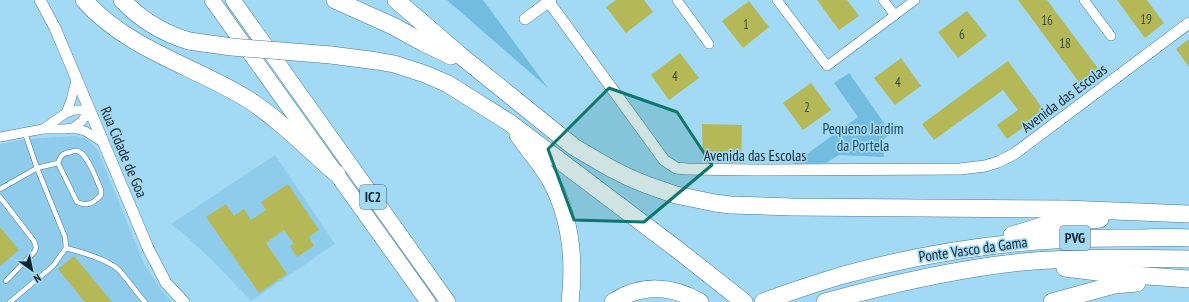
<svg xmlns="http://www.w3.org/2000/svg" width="1189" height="302" font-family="'PT Sans Narrow',sans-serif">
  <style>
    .built { fill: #8fcceb }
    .green { fill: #72bce0 }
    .building { fill: #b5b856 }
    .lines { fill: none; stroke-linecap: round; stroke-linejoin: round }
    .service-casing { stroke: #457992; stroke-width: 5.5 }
    .minor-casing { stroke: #457992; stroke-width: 10 }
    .tertiary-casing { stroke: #457992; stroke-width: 12 }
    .trunk-casing { stroke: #457992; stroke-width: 16 }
    .motorway-casing { stroke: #457992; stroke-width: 18 }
    .service { stroke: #fff; stroke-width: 4.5 }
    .minor { stroke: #fff; stroke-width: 9 }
    .tertiary { stroke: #fff; stroke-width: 11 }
    .trunk { stroke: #fff; stroke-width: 15 }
    .motorway { stroke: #fff; stroke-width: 17 }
    .motorway-bridge-casing { stroke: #457992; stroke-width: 18; stroke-linecap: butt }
    .motorway-bridge { stroke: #fff; stroke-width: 17 }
    .marked { fill: #0f766e; fill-opacity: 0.2; stroke: #0f766e; stroke-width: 3; stroke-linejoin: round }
    .labels { text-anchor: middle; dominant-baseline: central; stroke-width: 3.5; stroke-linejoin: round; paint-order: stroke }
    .number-label { font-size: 13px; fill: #394a3a }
    .shield { fill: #a2d9f5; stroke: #3c5c6c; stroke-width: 1 }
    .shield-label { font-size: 14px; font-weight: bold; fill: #102631 }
    .street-label { font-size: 15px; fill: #102631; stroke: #a2d9f5 }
    .park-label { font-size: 15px; fill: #19485c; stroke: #a2d9f5 }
  </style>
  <rect width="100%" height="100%" fill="#a2d9f5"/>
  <g class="built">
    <path d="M76,136L86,139L97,149L144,264L159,287L172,302H0V144L28,139Z"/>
    <path d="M275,155L335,244L251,301L214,262L184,234L171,224Z"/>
  </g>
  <g class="green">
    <path d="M447,0H483L548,88L455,7Z"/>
    <path d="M849,73L891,133L882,141L884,157L839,155L826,163L793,164L858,117L834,83Z"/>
  </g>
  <g class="building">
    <path d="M616,0H644L653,12L626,33L606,7Z"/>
    <path d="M817,0H847L859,16L839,30Z"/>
    <path d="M1018,0H1047L1100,71L1081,85Z"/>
    <path d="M1117,0H1147L1164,23L1145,38Z"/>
    <path d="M749,1L769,27L743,48L722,21Z"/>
    <path d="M967,11L987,36L958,58L938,32Z"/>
    <path d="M1189,39V67L1176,49Z"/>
    <path d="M680,53L699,78L669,100L651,75Z"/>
    <path d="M901,58L921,86L895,105L874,78Z"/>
    <path d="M1008,61L1045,112L1007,139L997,125L1018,110L1003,90L934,140L922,124Z"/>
    <path d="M811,83L831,110L803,130L783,103Z"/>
    <path d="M702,124L742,125L741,163L703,161Z"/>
    <path d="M288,184L319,230L309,237L314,246L297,257L290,246L294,244L284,230L266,243L287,274L259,293L206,217L226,204L234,216L244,209L251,220L266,210L261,202Z"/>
    <path d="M0,227L19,250L0,266Z"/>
    <path d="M74,256L112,302H85L58,269Z"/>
  </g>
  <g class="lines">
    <defs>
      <g id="service">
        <path d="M0,189L37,168L58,163L77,202C87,207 94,203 101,195V190C97,181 87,152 77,151C75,150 73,151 71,152C63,153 61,155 58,163"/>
        <path d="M0,197L34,241L36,247L35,251L6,281"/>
        <path d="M66,248C81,252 107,259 119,270C128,280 136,292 145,302"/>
        <path d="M10,302L53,266L66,248L65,237L37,168L25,133"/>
      </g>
      <g id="minor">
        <path d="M677,0L709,44"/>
        <path d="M777,0L827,66L915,0"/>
        <path d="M883,0L895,15"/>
        <path d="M1084,0L1111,36"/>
        <path d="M66,113L75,110H90"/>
        <path d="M73,128L82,121L90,110"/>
        <path d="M43,129L66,113L71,100L77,77"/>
        <path d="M0,137L43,129H65L73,128L85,131L104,143"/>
      </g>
      <g id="tertiary">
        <path d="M40,0L55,28L148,248L166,283L184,302"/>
        <path d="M549,2L664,160L676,168L687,169L753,170L960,169L985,166L998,162L1014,154L1189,23"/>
        <path d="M525,19L551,0"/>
      </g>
      <g id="trunk">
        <path d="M212,0L428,302"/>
        <path d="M233,0L448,302"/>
      </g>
      <g id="motorway">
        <path d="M84,0C128,50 195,66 249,100C281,121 308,149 337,174"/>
        <path d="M122,0C141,20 162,33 189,41"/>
        <path d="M335,0L393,26L424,43L451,56"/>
        <path d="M396,0L461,56L574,147L610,168L628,177L647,185L676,195L715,203L731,205L792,207L1065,209L1189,214"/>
        <path d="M331,55L377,61L394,64L425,74L448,84L510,123L678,250L744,302"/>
        <path d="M518,135C529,151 543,166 552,183C571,220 575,260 570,302"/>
        <path d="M1012,235L1045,225L1100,219"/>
        <path d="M1065,268L1106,273L1189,279"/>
        <path d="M613,302C641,284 672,285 700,302"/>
        <path d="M763,302C788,292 814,284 840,276C936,249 1032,237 1131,238C1150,238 1170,237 1189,238"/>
        <path d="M825,302C890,284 955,269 1022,262C1077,257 1133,258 1189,259"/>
        <path d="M1052,302L1114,285L1137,283"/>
      </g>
    </defs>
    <use href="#service" class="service-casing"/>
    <use href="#minor" class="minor-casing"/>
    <use href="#tertiary" class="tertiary-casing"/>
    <use href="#trunk" class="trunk-casing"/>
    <use href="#motorway" class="motorway-casing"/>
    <use href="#service" class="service"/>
    <use href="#minor" class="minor"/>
    <use href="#tertiary" class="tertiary"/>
    <use href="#trunk" class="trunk"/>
    <use href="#motorway" class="motorway"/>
    <defs>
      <path id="motorway-bridge" d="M189,41L232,47L331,55"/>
    </defs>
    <use href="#motorway-bridge" class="motorway-bridge-casing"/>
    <use href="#motorway-bridge" class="motorway-bridge"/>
  </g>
  <path class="marked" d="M609,88L677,112L712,165L644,222L574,220L548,149Z"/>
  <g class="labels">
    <g class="number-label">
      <text x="1146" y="19">19</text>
      <text x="1047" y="20">16</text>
      <text x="746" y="24">1</text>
      <text x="962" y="34">6</text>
      <text x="1065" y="43">18</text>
      <text x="675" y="76">4</text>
      <text x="898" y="82">4</text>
      <text x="807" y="107">2</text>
    </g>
    <g class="shield">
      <rect x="360" y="185" width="26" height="24" rx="3"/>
      <rect x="1060" y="226" width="30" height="24" rx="3"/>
    </g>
    <g class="shield-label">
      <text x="373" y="197">IC2</text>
      <text x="1075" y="238">PVG</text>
    </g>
    <g class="street-label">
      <text transform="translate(1064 98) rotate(-37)">Avenida das Escolas</text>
      <text transform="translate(124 152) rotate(67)">Rua Cidade de Goa</text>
      <text x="755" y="155">Avenida das Escolas</text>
      <text transform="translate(973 249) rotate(-8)">Ponte Vasco da Gama</text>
    </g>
    <g class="park-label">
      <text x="863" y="128">Pequeno Jardim<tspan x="863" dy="17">da Portela</tspan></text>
    </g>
  </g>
  <g transform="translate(32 270) rotate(147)" stroke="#a2d9f5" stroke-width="3" paint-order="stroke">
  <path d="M0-3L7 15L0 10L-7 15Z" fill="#102631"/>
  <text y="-6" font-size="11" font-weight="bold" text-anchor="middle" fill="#102631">N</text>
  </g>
</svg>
